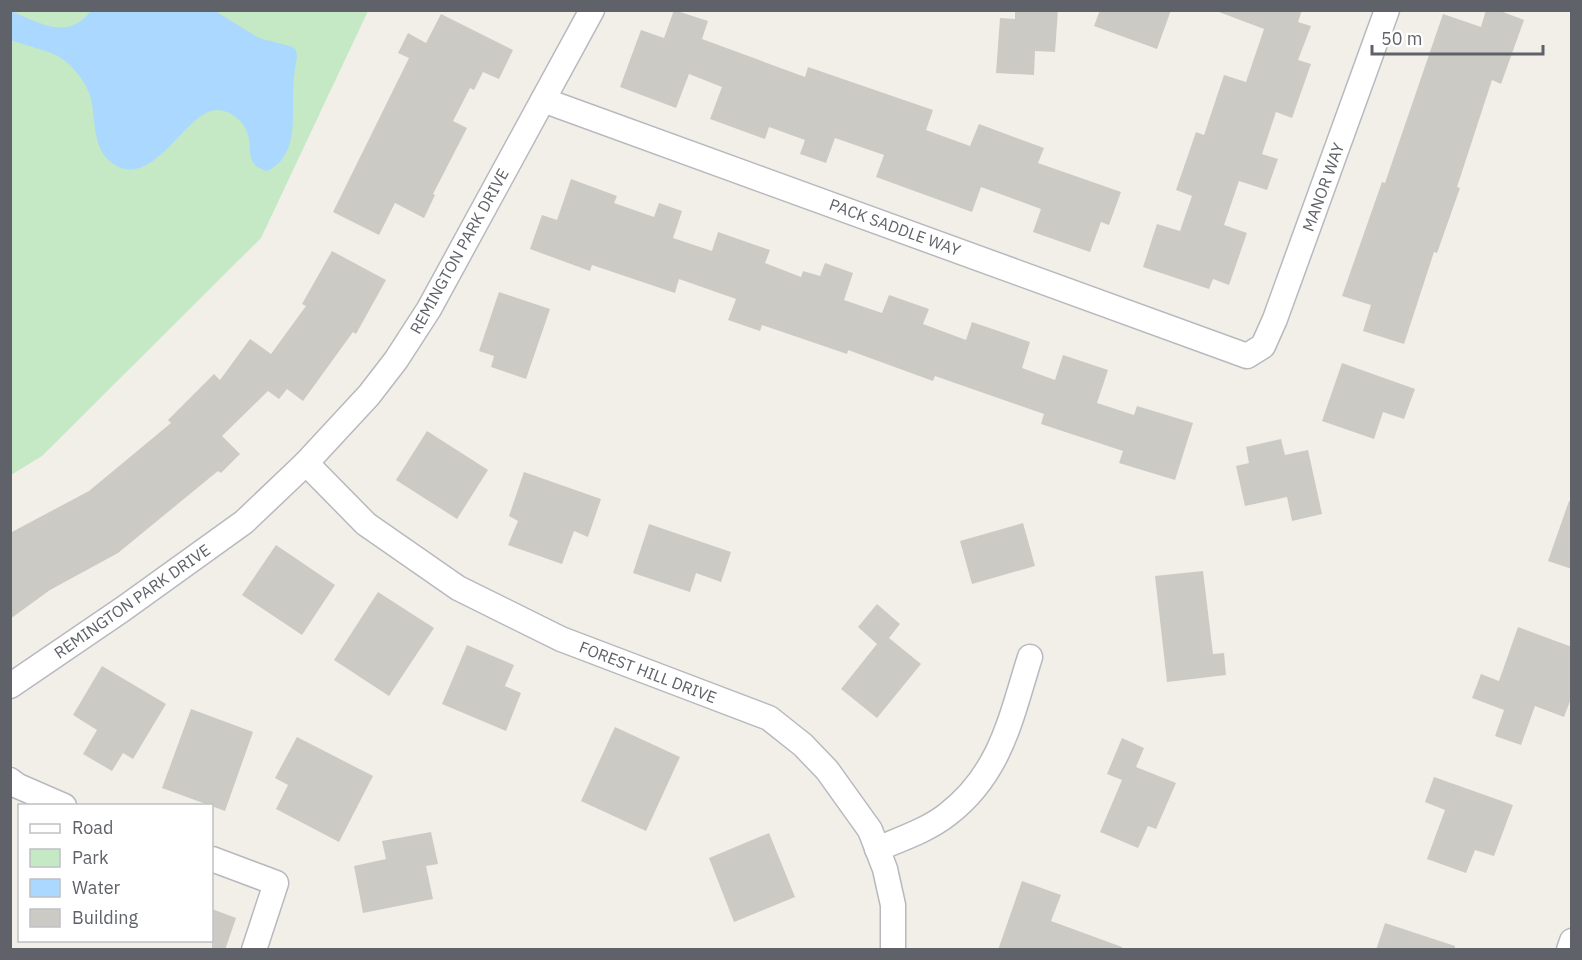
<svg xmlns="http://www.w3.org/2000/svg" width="1582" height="960" font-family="'IBM Plex Sans',sans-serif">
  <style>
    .green { fill: #c5e8c5 }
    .water { fill: #aad8fe }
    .building { fill: #cccac5 }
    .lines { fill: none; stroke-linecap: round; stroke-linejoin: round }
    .street-casing { stroke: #b8b9be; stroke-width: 27 }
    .street { stroke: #fff; stroke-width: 24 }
    .labels { text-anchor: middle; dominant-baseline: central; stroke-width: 5; stroke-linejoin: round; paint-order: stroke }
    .street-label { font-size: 16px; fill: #5f6268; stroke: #fff }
  </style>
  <rect width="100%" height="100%" fill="#f1efe8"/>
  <path class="green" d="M11,11H368L261,238L42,456L11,475Z"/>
  <path class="water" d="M10,11C40,22 66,42 91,11H215L259,38L293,47L296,50L297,57C294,71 293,85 293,100C293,126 295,158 267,171C263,169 258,168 255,165C248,157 251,148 249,139C247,124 233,111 218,110C186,108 154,193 112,163C92,149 96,119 91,99C88,84 72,64 58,56C44,49 26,46 11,40Z"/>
  <g class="building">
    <path d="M674,10L708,21L702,39L805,77L808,67L933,110L926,130L970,146L979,124L1044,148L1038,163L1121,192L1109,225L1101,222L1090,252L1033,232L1041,209L981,187L972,212L876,177L884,155L835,138L826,163L800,154L805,140L769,127L765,139L710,119L722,87L689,74L676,108L620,87L641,30L664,38Z"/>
    <path d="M1015,10H1058L1055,52L1035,51L1034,75L996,73L1000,18L1015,19Z"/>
    <path d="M1100,10H1171L1157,49L1094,26Z"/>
    <path d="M1220,10H1302L1298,22L1311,26L1298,60L1311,64L1292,118L1276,112L1262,154L1278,159L1267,190L1239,181L1224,225L1247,233L1229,285L1213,279L1209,289L1143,267L1157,224L1180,231L1192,196L1176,190L1196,132L1204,135L1224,75L1246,82L1264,29L1219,12Z"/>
    <path d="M1486,10H1498L1524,20L1501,84L1492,80L1457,187L1460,188L1437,253L1434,252L1404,344L1363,331L1371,305L1342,296L1382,182L1385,183L1443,14L1481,27Z"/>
    <path d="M441,14L513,50L499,79L483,72L474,90L470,88L453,121L467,128L433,194L435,195L424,218L395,203L379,235L333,212L409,58L398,53L408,33L426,43Z"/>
    <path d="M571,179L617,196L614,203L654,217L659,203L682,211L673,238L712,251L718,232L770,250L765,263L801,277L803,271L820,276L825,263L853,273L844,300L882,313L889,295L929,309L923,324L966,340L972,322L1030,342L1022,368L1055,380L1063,355L1108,370L1097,403L1134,415L1137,406L1193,423L1175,480L1119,463L1123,451L1041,424L1044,414L935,376L933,381L848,350L847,354L762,325L760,331L728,320L736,299L679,279L675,293L592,265L590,271L530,249L542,215L557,220Z"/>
    <path d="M332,251L386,280L356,334L353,332L303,401L287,389L279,399L268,391L222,436L240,454L221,473L218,471L118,553L50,590L10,619V533L89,491L171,423L168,420L214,374L220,380L250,339L271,354L306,306L302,304Z"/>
    <path d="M499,292L550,309L526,379L491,367L494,356L479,351Z"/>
    <path d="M1342,363L1415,389L1404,419L1383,412L1374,439L1322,421Z"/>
    <path d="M427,431L488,470L457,519L396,480Z"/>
    <path d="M1281,439L1285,455L1308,450L1322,514L1292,521L1287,497L1245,506L1236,466L1249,463L1246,447Z"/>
    <path d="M524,472L601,499L588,537L574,531L562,564L508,545L518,521L509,516Z"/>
    <path d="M1569,501L1572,502V569L1548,561Z"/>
    <path d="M1023,523L1035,566L972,584L960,541Z"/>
    <path d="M649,524L731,552L721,582L696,573L690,592L633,573Z"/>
    <path d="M276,545L335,585L302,635L242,595Z"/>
    <path d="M1203,571L1213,654L1224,653L1226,675L1167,682L1155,576Z"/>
    <path d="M378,592L434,628L389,696L334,660Z"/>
    <path d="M877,604L900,624L889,638L921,664L877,718L841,689L877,644L858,627Z"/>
    <path d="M1518,627L1572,647V696L1564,717L1535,706L1521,745L1495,736L1504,710L1472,698L1481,674L1499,681Z"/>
    <path d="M467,645L514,665L505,686L521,693L506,731L442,704Z"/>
    <path d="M102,666L166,704L133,759L123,753L112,771L83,754L97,730L73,715Z"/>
    <path d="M191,709L253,732L225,811L162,788Z"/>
    <path d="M615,727L680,757L646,831L581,801Z"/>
    <path d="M297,737L373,776L339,842L276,809L288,785L275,778Z"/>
    <path d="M1122,738L1144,748L1136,767L1176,783L1156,829L1148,826L1138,848L1100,832L1122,780L1107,774Z"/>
    <path d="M1434,777L1513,805L1494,856L1475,850L1466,873L1427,859L1445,810L1425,802Z"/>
    <path d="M431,832L438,864L426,866L433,899L363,913L354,866L386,859L382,841Z"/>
    <path d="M769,833L795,897L734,922L709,858Z"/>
    <path d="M1022,881L1061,895L1051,921L1122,947V950H998Z"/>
    <path d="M212,909L236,918L225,950H212Z"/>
    <path d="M1385,923L1455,946V950H1376Z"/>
  </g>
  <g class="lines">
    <defs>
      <g id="street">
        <path d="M543,100L1247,356L1263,346L1275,319L1387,10"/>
        <path d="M306,463L366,524L458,588L561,639L769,718L803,745L827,770L870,830L885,869L893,905V950"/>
        <path d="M10,686L123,609L244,522L306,463L369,395L396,360L429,309L592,10"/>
        <path d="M10,780L18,786L64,806"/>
        <path d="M877,849C901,839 928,830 948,814C1001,773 1011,717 1030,657"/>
        <path d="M212,859L276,883L254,950"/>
        <path d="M1569,950L1572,941"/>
      </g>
    </defs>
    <use href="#street" class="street-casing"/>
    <use href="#street" class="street"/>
  </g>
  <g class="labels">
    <g class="street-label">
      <text transform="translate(1323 187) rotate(-70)">MANOR WAY</text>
      <text transform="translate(895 227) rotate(20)">PACK SADDLE WAY</text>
      <text transform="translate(459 251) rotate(-61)">REMINGTON PARK DRIVE</text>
      <text transform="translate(132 601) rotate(-35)">REMINGTON PARK DRIVE</text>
      <text transform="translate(648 672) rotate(21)">FOREST HILL DRIVE</text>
    </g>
  </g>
  <rect width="1582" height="960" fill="none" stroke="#5f6268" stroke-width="24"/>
  <rect x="18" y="804" width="195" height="138" fill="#ffffff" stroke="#bfc0c3" stroke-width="1.5"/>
  <rect x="30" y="824" width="30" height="9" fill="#ffffff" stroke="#bfc0c3" stroke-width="1.5"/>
  <text x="72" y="834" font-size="18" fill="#5f6268">Road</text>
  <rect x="30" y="849" width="30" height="18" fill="#c5e8c5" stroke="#bfc0c3" stroke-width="1.5"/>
  <text x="72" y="864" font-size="18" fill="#5f6268">Park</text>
  <rect x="30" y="879" width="30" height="18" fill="#aad8fe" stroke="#bfc0c3" stroke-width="1.5"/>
  <text x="72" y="894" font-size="18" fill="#5f6268">Water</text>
  <rect x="30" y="909" width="30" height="18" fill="#cccac5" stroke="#bfc0c3" stroke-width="1.5"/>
  <text x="72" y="924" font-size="18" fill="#5f6268">Building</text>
  <path d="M1372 45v9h171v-9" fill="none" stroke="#5f6268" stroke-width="3"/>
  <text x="1381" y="45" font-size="18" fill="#5f6268" stroke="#ffffff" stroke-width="4.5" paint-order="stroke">50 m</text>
</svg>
